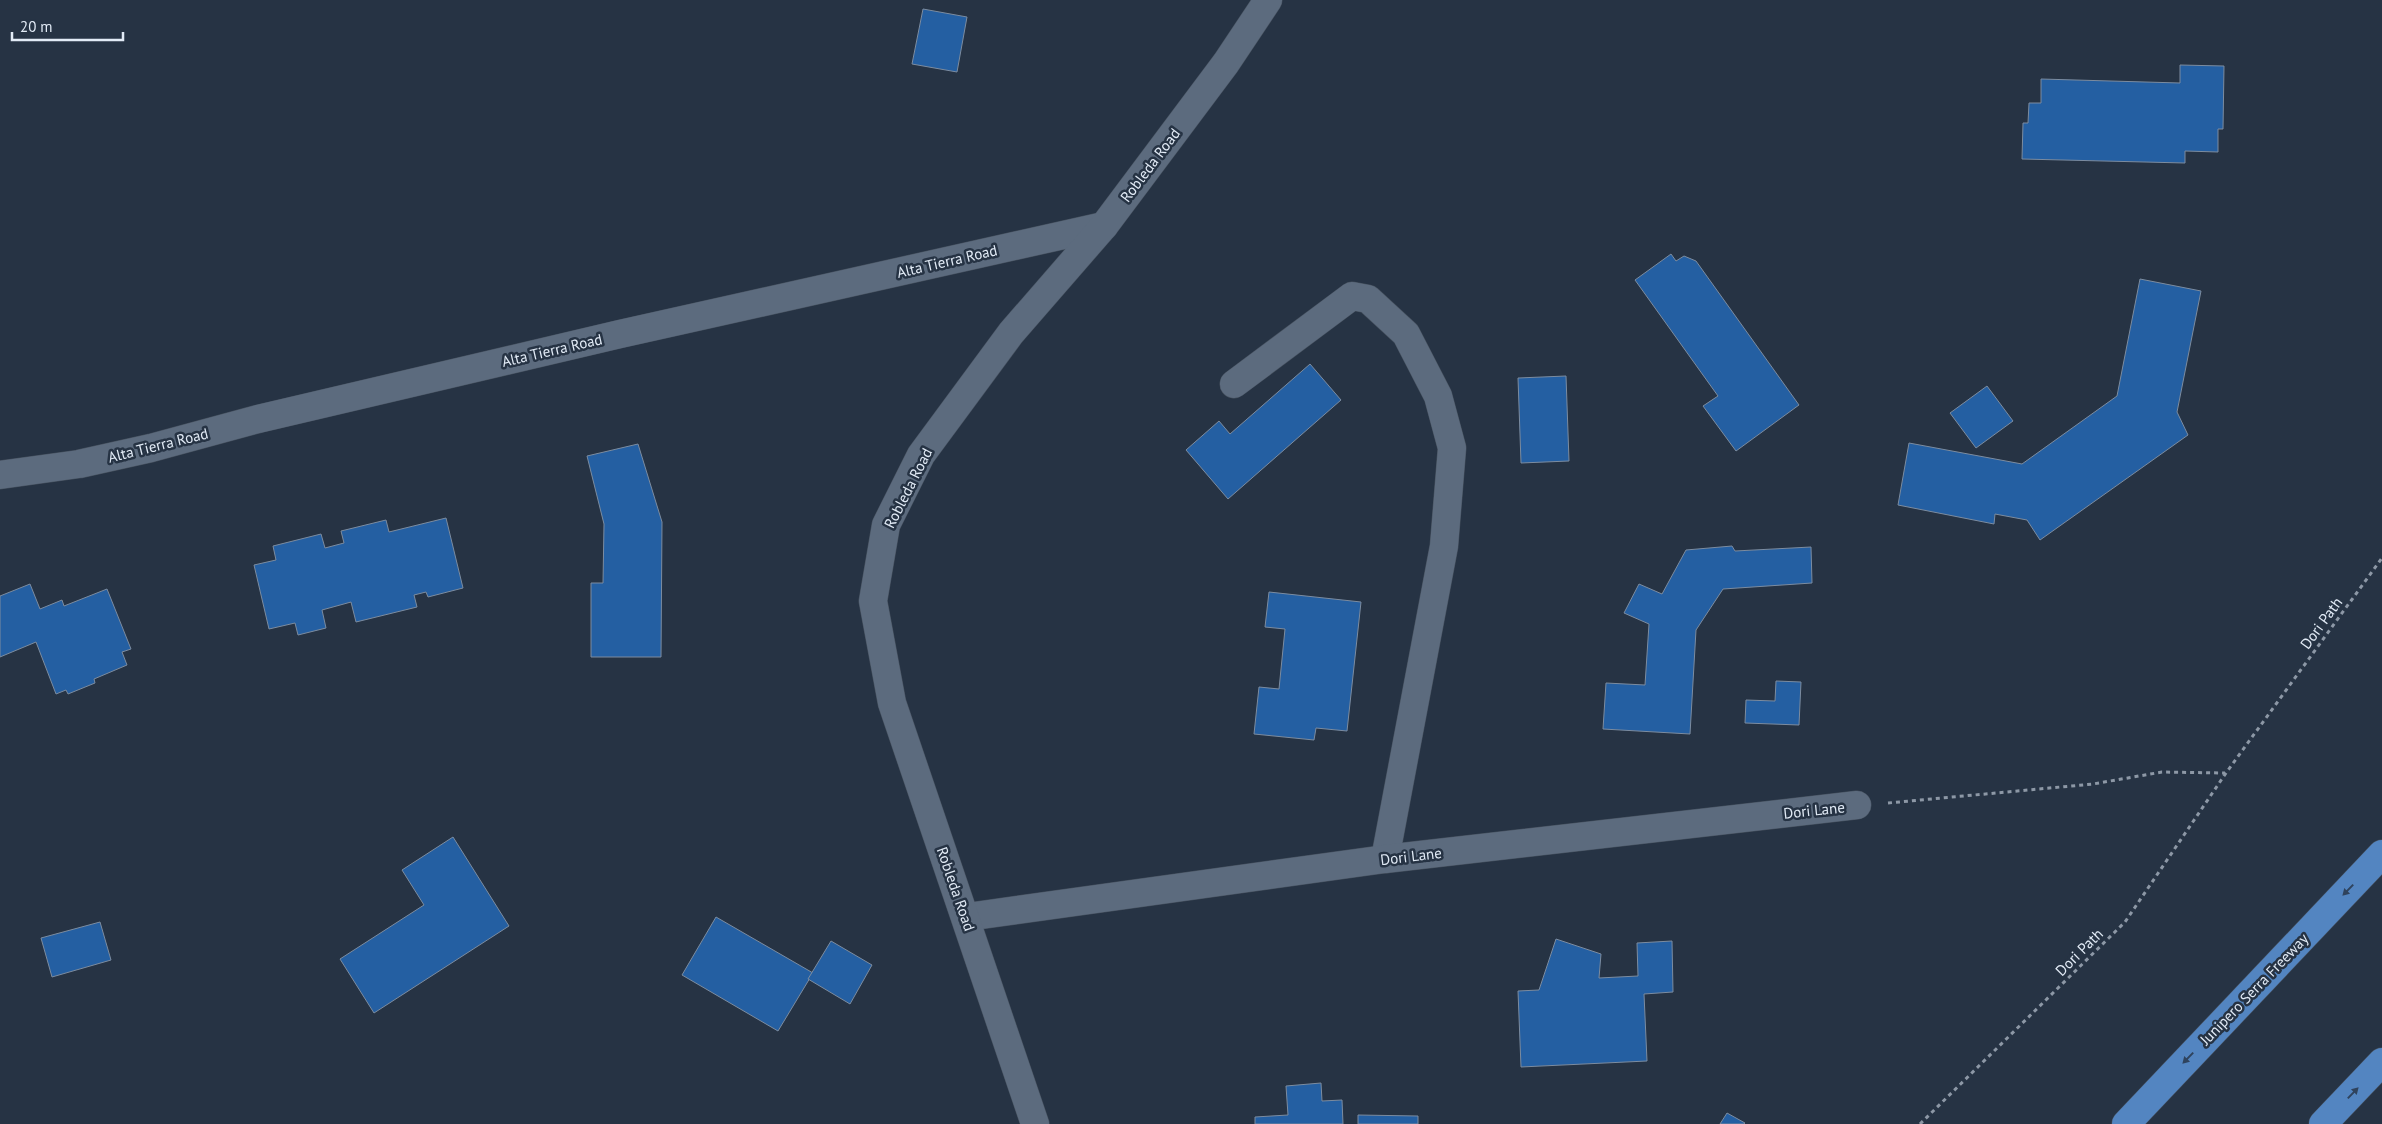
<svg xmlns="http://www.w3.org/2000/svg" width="2382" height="1124" font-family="'PT Sans',sans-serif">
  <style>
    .building { fill: #245fa2; stroke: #7c8ca0 }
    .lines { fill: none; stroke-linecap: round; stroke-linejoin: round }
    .minor-casing { stroke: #46515f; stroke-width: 29 }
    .highway-casing { stroke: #46515f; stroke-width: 29 }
    .path { stroke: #8d98a6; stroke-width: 3; stroke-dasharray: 4 4; stroke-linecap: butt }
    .minor { stroke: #5c6b7e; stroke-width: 28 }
    .highway { stroke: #5385c1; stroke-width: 28 }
    .oneway { fill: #2f435d }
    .labels { text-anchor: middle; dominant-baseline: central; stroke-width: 5; stroke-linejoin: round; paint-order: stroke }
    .street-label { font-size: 15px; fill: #e2ebf6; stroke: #263344 }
  </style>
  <rect width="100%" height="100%" fill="#263344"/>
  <g class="building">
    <path d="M923,9L967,17L957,72L912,64Z"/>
    <path d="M2180,65L2224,66L2223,129H2218V152L2185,151V163L2022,159L2023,123H2028L2029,103H2041V79L2180,83Z"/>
    <path d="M1671,254L1676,261L1684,256L1696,261L1799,405L1736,451L1703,406L1718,396L1635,280Z"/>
    <path d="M2140,279L2201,291L2177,412L2188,435L2040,540L2027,520L1995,514L1994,524L1898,505L1909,443L2022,464L2117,396Z"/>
    <path d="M1310,364L1341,400L1228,499L1186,450L1219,421L1230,434Z"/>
    <path d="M1566,376L1569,461L1521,463L1518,378Z"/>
    <path d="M1987,386L2013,421L1976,448L1950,413Z"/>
    <path d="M638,444L662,522L661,657H591V583H603L604,524L587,456Z"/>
    <path d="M446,518L463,588L428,597L426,592L414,595L417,607L356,622L351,602L322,610L326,628L298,635L295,623L269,629L254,565L276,560L273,546L321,534L325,548L344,543L341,531L386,520L389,532Z"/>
    <path d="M1732,546L1735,551L1811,547L1812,583L1723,589L1696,630L1690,734L1603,729L1606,683L1645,685L1649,624L1624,613L1639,584L1662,594L1686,550Z"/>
    <path d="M30,584L40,609L62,600L64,606L107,589L131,649L122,652L127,665L94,679L95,683L68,694L66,690L56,694L36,642L0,657V596Z"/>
    <path d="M1269,592L1361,602L1347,731L1316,728L1314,740L1254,734L1259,687L1279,689L1285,629L1265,627Z"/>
    <path d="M1776,681L1801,682L1799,725L1745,723L1746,700L1775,701Z"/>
    <path d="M453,837L509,926L374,1013L340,959L424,905L402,870Z"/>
    <path d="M716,917L813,973L778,1031L682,975Z"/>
    <path d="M100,922L111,960L52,977L41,938Z"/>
    <path d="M1556,939L1601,954L1599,978L1638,976L1637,943L1672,941L1673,992L1644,994L1647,1061L1521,1067L1518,991L1539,990Z"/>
    <path d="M831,941L872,965L850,1004L808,979Z"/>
    <path d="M1321,1083L1322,1101L1342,1100L1343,1124H1255V1117L1288,1115L1286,1086Z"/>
    <path d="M1727,1113L1745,1123L1744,1124H1720Z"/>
    <path d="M1358,1115L1418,1116V1124H1358Z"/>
  </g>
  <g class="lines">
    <defs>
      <g id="minor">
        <path d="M1234,384L1352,296L1368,299L1406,334L1438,396L1452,448L1444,546L1385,859"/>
        <path d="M0,475L79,464L151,448L258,419L620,334L1104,226"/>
        <path d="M967,917L1385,859L1857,805"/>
        <path d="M1035,1124L892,703L873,601L886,525L921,455L1011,333L1104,226L1226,63L1268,0"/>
      </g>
      <g id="highway">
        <path d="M2126,1124L2382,854"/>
        <path d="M2323,1124L2382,1062"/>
      </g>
    </defs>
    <use href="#minor" class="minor-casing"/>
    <use href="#highway" class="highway-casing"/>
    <g class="path">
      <path d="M1888,803L2093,784L2162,772L2225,773"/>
      <path d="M1920,1124L2125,922L2226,773L2382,558"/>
    </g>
    <use href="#minor" class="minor"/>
    <use href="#highway" class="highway"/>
  </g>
  <defs><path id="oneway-solid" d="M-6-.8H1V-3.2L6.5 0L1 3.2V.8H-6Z" transform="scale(1.25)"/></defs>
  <g class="oneway">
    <use href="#oneway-solid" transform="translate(2348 890) rotate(134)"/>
    <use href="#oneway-solid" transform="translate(2188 1058) rotate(134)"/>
    <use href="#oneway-solid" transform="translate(2353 1093) rotate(-46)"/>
  </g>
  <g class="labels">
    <g class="street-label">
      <text transform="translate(1150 165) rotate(-53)">Robleda Road</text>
      <text transform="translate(947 261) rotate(-13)">Alta Tierra Road</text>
      <text transform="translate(552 350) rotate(-13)">Alta Tierra Road</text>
      <text transform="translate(158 445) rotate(-14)">Alta Tierra Road</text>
      <text transform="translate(908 488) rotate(-63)">Robleda Road</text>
      <text transform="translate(2321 623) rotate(-54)">Dori Path</text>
      <text transform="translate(1814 810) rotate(-6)">Dori Lane</text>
      <text transform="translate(1411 856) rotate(-7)">Dori Lane</text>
      <text transform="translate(956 889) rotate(71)">Robleda Road</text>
      <text transform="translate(2079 952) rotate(-45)">Dori Path</text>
      <text transform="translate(2254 989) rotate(-46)">Junipero Serra Freeway</text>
    </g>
  </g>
  <path d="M12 32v8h111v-8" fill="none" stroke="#e2ebf6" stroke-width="2.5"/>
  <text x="20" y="32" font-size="15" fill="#e2ebf6" stroke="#263344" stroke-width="4" paint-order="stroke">20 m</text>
</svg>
